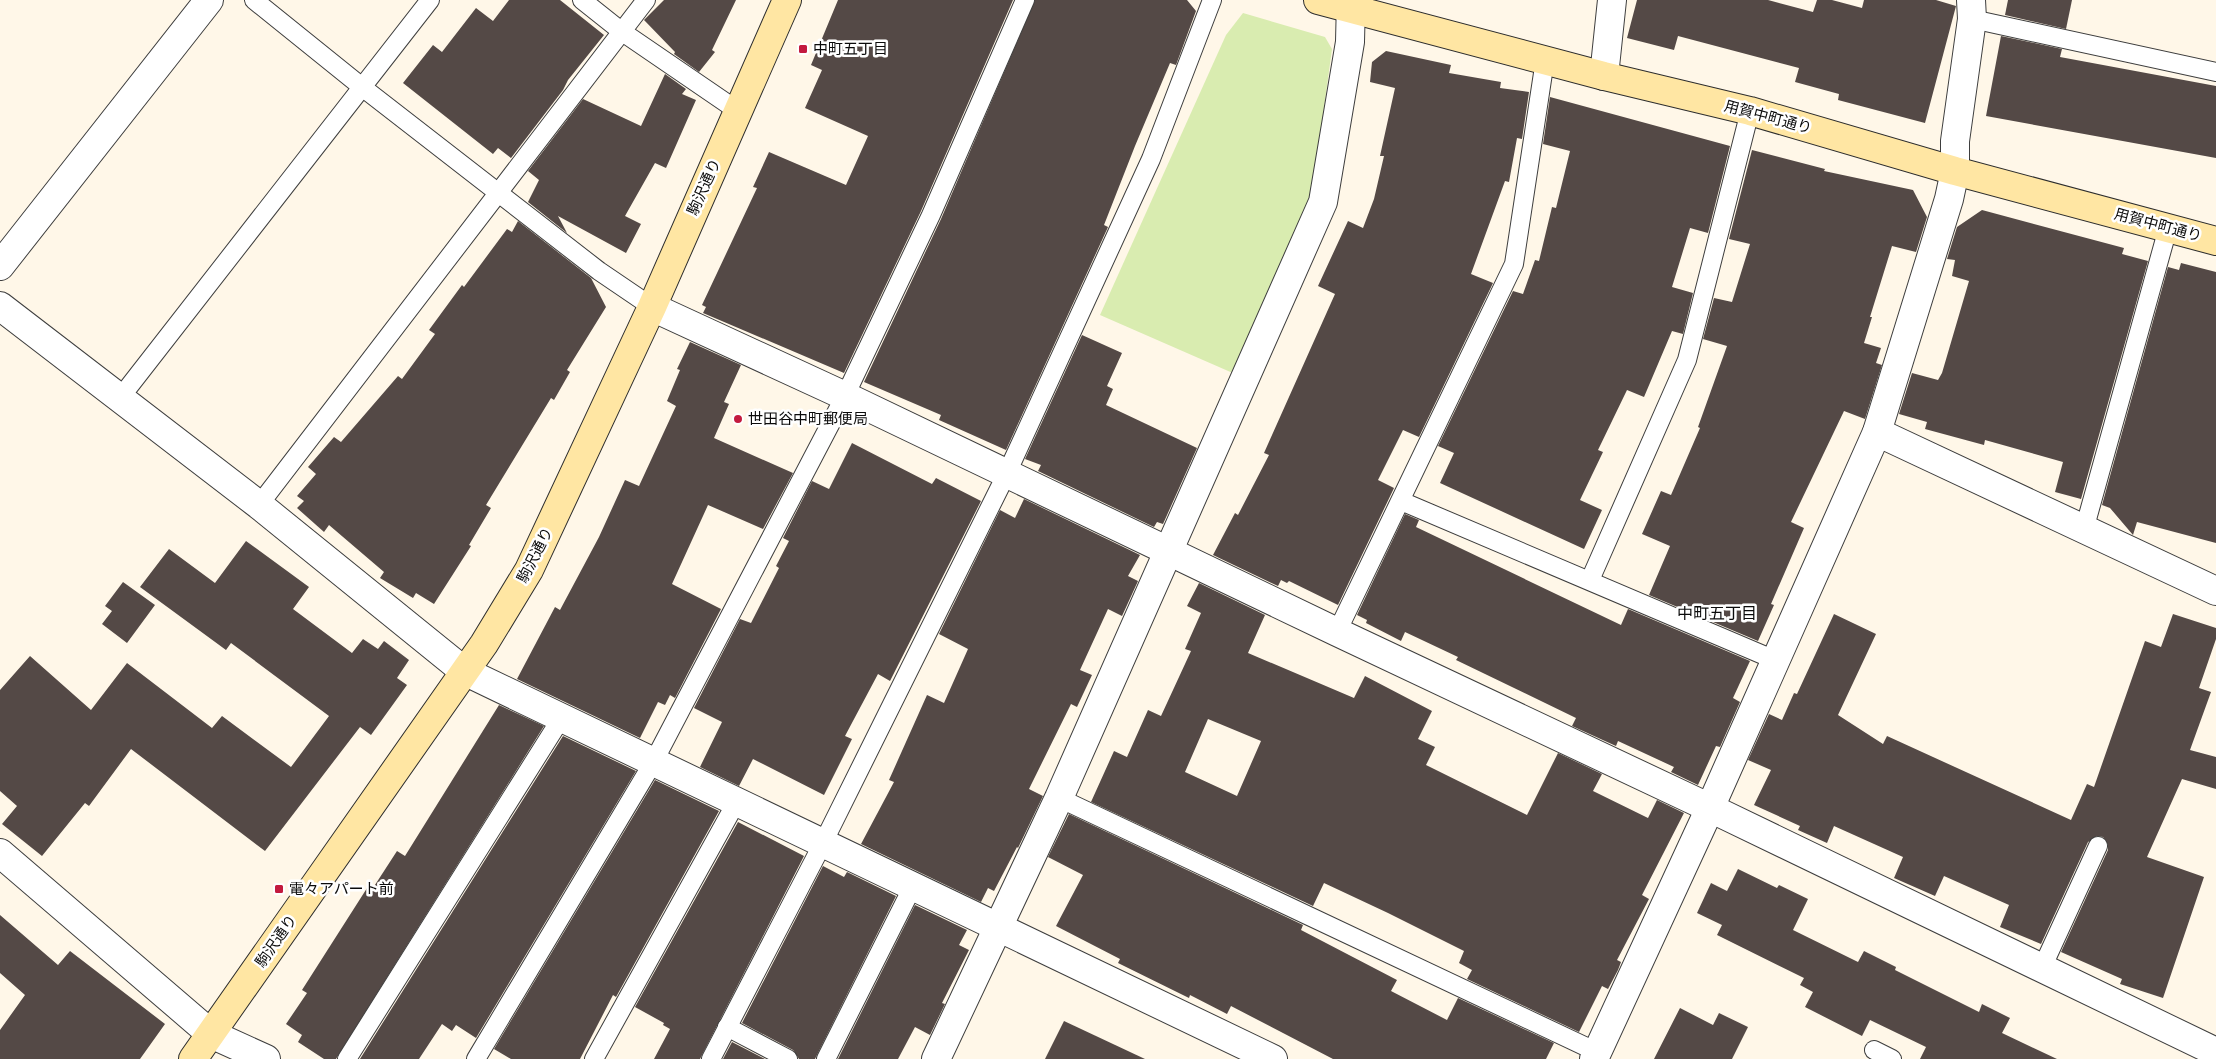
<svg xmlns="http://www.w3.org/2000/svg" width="2216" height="1059" font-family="'Roboto Serif','Noto Sans JP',serif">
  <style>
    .green { fill: #d9ecb0 }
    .building { fill: #544946; fill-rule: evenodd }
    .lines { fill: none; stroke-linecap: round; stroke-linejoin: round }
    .lane-casing { stroke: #3e3e3e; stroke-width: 20 }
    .street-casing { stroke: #3e3e3e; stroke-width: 30 }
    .secondary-casing { stroke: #2d2d2d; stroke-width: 30 }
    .lane { stroke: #fff; stroke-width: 18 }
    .street { stroke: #fff; stroke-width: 28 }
    .secondary { stroke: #ffe6a3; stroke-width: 28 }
    .poi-dot { fill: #c31a3e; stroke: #fff; stroke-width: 2 }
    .labels { text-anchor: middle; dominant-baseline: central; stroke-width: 5; stroke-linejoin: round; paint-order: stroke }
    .poi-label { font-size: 15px; fill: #0b0b0b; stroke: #fff; text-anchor: start }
    .street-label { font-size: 15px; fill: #0b0b0b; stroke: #fff }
    .neighbourhood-label { font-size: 16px; fill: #0b0b0b; stroke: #fff }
  </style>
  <rect width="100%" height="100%" fill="#fff7e8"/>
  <path class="green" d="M1243,13L1325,37L1332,49L1311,204L1235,374L1100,315L1226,35Z"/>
  <g class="building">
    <path d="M509,0H560L604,35L568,80L563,90L511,158L498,148L493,154L403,83L433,45L442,52L476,8L493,21Z"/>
    <path d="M664,0H736L712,50L715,52L699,72L674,54L675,52L644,20Z"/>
    <path d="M838,0H1013L921,211L844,373L703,313L706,307L702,305L757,188L753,187L769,152L846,185L868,136L805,108L822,70L811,65Z"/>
    <path d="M1035,0H1187L1196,11L1176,65L1170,63L1135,146L1104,225L1108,227L1006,450L939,420L941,415L864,382L941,219Z"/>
    <path d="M1637,0H1768L1813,12L1817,0H1832L1862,8L1864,0H1936L1956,6L1925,123L1838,100L1839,94L1795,82L1799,68L1678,36L1674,50L1627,38Z"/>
    <path d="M2008,0H2072L2066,29L2005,15Z"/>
    <path d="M2001,36L2062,49L2060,57L2216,86V158L1986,116Z"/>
    <path d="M1386,51L1451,65L1449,73L1501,82L1500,88L1529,92L1522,139L1517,138L1509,182L1505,181L1471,274L1493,283L1419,437L1403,430L1378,480L1394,488L1338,605L1289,581L1287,583L1281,580L1278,586L1213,555L1235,513L1238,515L1269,455L1264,453L1335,294L1318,286L1348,221L1363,228L1374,199L1384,156H1380L1395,88L1370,82L1372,62Z"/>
    <path d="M665,74L686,89L682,94L696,100L666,168L655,163L625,216L641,224L626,253L558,216L567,233L528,202L539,180L528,171L583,99L641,126Z"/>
    <path d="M1550,97L1730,146L1708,233L1690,228L1672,287L1693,293L1683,334L1672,331L1644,397L1627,390L1598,450L1603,452L1580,500L1602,510L1584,549L1440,483L1454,453L1438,446L1513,291L1523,294L1535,260L1539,261L1552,207L1556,208L1570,151L1543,144Z"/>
    <path d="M1752,150L1825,169L1824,171L1913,190L1927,217L1916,252L1892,246L1870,317H1872L1864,343L1881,348L1876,363L1882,365L1865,419L1844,411L1791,522L1804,528L1771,604L1774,605L1758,641L1649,595L1670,546L1642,534L1661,491L1671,495L1700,428L1698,427L1727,346L1703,339L1714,298L1732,302L1750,244L1729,239Z"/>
    <path d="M1982,210L2124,248L2122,254L2148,261L2081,499L2055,492L2063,462L1985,440L1984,445L1925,429L1927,422L1899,414L1912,373L1938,380L1942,373L1969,281L1952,276L1955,260L1947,259L1957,227Z"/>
    <path d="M518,221L591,278L606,307L567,370L570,372L554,400L551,398L486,505L491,508L469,545L471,546L434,604L416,593L413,598L380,578L384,572L329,525L324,532L297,508L304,501L297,496L316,474L308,467L334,437L341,442L398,376L402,379L435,334L429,330L462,285L464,287L507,229L512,232Z"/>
    <path d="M2181,263L2216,272V543L2137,522L2133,535L2110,508L2102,505L2168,267L2179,270Z"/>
    <path d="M1082,335L1122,353L1107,386L1113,389L1106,405L1197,448L1163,524L1157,522L1154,527L1038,471L1041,465L1025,459Z"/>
    <path d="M690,342L741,365L724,402L729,404L714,438L793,473L763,529L708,505L672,584L721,609L675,698L670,695L665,705L658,702L640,738L517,679L555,607L560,610L599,537L625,480L639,486L676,406L667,401L680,370L677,369Z"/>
    <path d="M852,443L932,484L936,478L981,501L890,681L878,674L845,736L852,739L824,795L753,759L739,786L700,767L722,722L694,708L740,619L751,623L779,568L776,566L789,541L783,538L812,481L829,489Z"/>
    <path d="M1024,499L1140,555L1128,576L1138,581L1122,616L1108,609L1080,670L1092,675L1077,707L1071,704L1029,789L1043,796L1018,848L1017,847L994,891L988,888L981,902L861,844L894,782L889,780L927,695L944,703L968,649L939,634L1000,510L1015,518Z"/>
    <path d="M1405,514L1419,520L1416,527L1621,625L1628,609L1750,661L1733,698L1740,702L1720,747L1716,746L1698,785L1671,772L1674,767L1618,741L1616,746L1572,726L1576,718L1456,660L1458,657L1405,632L1401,641L1366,623L1367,620L1357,615Z"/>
    <path d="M246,541L309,587L293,609L352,653L363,639L378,649L384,641L409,660L397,678L407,685L371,735L360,727L265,851L131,749L89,806L85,803L42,856L2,824L17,806L0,791V690L30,656L91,710L127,663L212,728L222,716L291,767L329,716L231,643L226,650L140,587L169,549L215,583Z"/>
    <path d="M123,582L155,605L127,643L102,624L112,611L105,606Z"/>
    <path d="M1199,583L1265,615L1248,653L1354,698L1365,676L1432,711L1418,739L1435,747L1426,765L1527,815L1558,753L1602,774L1593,791L1648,818L1657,800L1684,813L1642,895L1649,899L1617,960L1621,962L1618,970L1608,989L1602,986L1579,1032L1467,979L1472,970L1459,963L1464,951L1388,913L1324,883L1313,906L1091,802L1114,751L1127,757L1148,710L1161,716L1191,651L1185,649L1201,613L1187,606ZM1208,719L1261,741L1237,796L1185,772Z"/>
    <path d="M1834,614L1876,634L1838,715L1883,744L1887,736L2071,820L2087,784L2094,787L2145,641L2161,647L2173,614L2216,628V639L2199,688L2211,692L2190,750L2216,757V789L2182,779L2147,857L2204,877L2163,998L2120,984L2122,979L2061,952L2108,850V845L2103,837L2097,836L2088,842L2041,944L2000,927L2009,905L1944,876L1935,896L1894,878L1903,857L1834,826L1827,843L1798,830L1800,826L1754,805L1771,770L1748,760L1769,714L1782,720L1794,693L1797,694Z"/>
    <path d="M499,705L544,726L336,1059H324L298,1042L302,1035L286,1024L307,993L302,990L369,885L373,888L397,851L405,856Z"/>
    <path d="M563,736L636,771L476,1038L456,1025L452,1031L442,1024L419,1059H360Z"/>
    <path d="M655,780L719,811L616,997L613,995L580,1059H511L494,1049Z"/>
    <path d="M1069,814L1303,925L1301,930L1397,980L1391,991L1447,1020L1458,998L1554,1043L1546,1059H1333L1231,1006L1227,1014L1190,995L1189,998L1118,963L1120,959L1056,926L1083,875L1048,857Z"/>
    <path d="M738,822L804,856L700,1059H654L670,1029L663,1025L664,1023L635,1007Z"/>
    <path d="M823,866L844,877L847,872L896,896L815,1059H799L793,1050L742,1023Z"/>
    <path d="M1738,869L1777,888L1779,885L1808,899L1793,930L1858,962L1864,951L1896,967L1895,970L1979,1012L1982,1004L2010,1018L2002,1033L2057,1059H1920L1926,1047L1870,1020L1862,1036L1805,1007L1813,992L1800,985L1804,978L1717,935L1722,925L1697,913L1711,883L1727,891Z"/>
    <path d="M915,905L967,930L959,945L969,950L942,1003L945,1004L930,1035L915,1027L898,1059H838Z"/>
    <path d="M0,915L58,965L70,951L165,1024L140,1059H0V1030L25,995L0,973Z"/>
    <path d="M1680,1008L1713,1025L1719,1013L1748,1027L1732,1059H1654Z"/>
    <path d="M1064,1021L1145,1059H1045Z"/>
    <path d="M732,1042L765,1059H723Z"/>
  </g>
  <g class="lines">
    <defs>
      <g id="lane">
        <path d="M254,0L362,87L599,271L652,307"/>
        <path d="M582,0L621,31L738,111"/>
        <path d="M1972,19L2216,72"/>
        <path d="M120,398L430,0"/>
        <path d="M1401,501L1775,660"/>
        <path d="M259,505L646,0"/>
        <path d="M2084,530L2168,228"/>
        <path d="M1590,580L1687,360L1750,111"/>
        <path d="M1337,632L1514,264L1545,60"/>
        <path d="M1059,798L1597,1052"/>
        <path d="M2042,968L2098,846"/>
        <path d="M727,1027L788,1059"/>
        <path d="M1874,1050L1892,1059"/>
        <path d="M347,1059L562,717"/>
        <path d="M476,1059L654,761L845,396L931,215L1025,0"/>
        <path d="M594,1059L737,801"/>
        <path d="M711,1059L823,843L1007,473L1151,159L1212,0"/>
        <path d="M826,1059L913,886"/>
      </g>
      <g id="street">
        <path d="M1604,76L1612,0"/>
        <path d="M0,266L209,0"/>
        <path d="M0,306L259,505L464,671L1273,1059"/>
        <path d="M652,307L845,396L1337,632L1710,808L2216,1052"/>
        <path d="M1877,432L2216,591"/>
        <path d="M0,853L211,1034L266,1059"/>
        <path d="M936,1059L1059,798L1323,202L1350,42L1351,0"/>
        <path d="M1594,1059L1710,808L1877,432L1949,199L1955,171V141L1972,19L1971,0"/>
      </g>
      <g id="secondary">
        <path d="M1318,0L1604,76L1750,111L1955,171L2216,241"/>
        <path d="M193,1059L484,644L529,570L652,307L787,0"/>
      </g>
    </defs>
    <use href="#lane" class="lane-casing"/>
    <use href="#street" class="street-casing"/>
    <use href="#secondary" class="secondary-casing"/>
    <use href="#lane" class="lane"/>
    <use href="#street" class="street"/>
    <use href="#secondary" class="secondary"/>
  </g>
  <g class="poi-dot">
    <rect x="798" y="44" width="10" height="10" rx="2.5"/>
    <circle cx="738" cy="419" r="5"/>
    <rect x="274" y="884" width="10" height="10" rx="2.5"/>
  </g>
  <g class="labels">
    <g class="poi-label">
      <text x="813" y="49">中町五丁目</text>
      <text x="748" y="419">世田谷中町郵便局</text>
      <text x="289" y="889">電々アパート前</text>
    </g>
    <g class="street-label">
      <text transform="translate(1768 117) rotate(15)">用賀中町通り</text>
      <text transform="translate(704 187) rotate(-66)">駒沢通り</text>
      <text transform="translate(2158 225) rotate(15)">用賀中町通り</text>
      <text transform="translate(535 555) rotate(-63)">駒沢通り</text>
      <text transform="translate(276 941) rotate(-55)">駒沢通り</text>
    </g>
    <g class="neighbourhood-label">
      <text x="1717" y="613">中町五丁目</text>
    </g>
  </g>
</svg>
